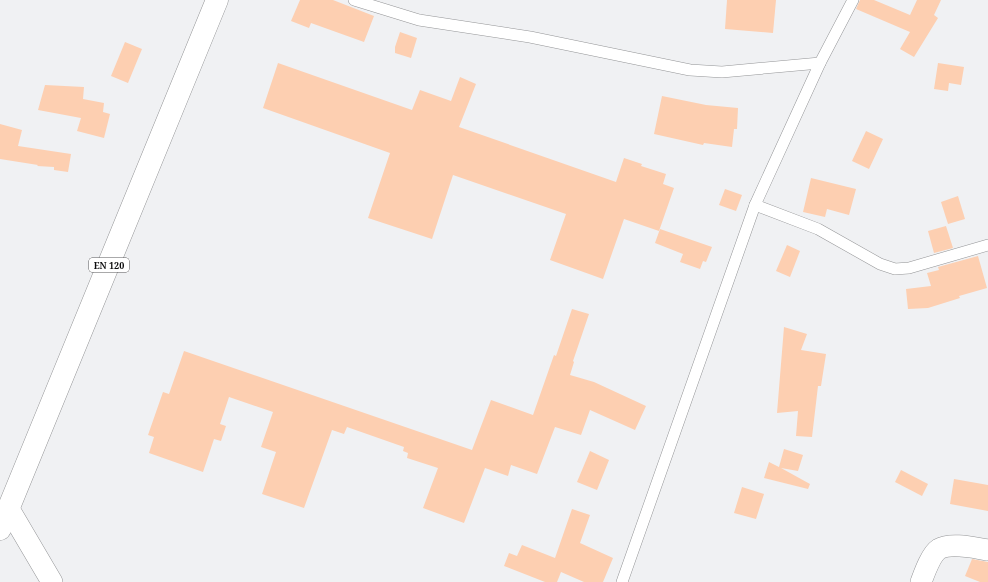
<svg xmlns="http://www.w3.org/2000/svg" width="988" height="582" font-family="'Noto Serif',serif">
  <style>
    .building { fill: #fdcfb1 }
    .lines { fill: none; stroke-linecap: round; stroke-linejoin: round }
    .lane-casing { stroke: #949597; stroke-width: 12 }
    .street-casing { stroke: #949597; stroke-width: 22 }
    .primary-casing { stroke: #949597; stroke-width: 23 }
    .lane { stroke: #fff; stroke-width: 11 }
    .street { stroke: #fff; stroke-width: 21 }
    .primary { stroke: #fff; stroke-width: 22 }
    .labels { text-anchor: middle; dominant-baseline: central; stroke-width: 3; stroke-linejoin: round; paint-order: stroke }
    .shield { fill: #fff; stroke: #555556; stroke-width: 1 }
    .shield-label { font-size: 9px; font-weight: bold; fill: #0c0c0d }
  </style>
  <rect width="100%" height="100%" fill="#f0f1f3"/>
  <g class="building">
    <path d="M300,0H333L374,16L364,42L311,23L309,28L291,21Z"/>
    <path d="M727,0H776L773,33L725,29Z"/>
    <path d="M860,0H874L910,15L917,0H941L934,15L938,18L914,57L900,49L910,32L856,9Z"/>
    <path d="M400,32L417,38L411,58L395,53V47Z"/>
    <path d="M125,42L142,49L128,83L111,76Z"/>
    <path d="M278,63L412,110L420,90L451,101L460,77L476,84L459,127L616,182L624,158L642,164L641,166L666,174L663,184L674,188L659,231L624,219L603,279L550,260L566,214L453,175L432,239L368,218L390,153L263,108Z"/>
    <path d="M938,63L964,67L961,85L949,83L948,91L934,89Z"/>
    <path d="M45,85L84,87L83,99L104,103L103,112L110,114L104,138L77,131L81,118L38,110Z"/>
    <path d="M662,96L706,105L738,108L737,129H734L732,147L704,143L703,145L654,134Z"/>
    <path d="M0,124L22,130L18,146L71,154L68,172L54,170V167L37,166L38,165L0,159Z"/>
    <path d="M866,131L883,139L869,169L852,161Z"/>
    <path d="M811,178L856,189L849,215L827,209L825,217L803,212Z"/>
    <path d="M725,189L742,195L736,211L719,205Z"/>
    <path d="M958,196L965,219L948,224L941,202Z"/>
    <path d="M946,226L953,248L934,253L928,231Z"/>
    <path d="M660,229L712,247L706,262L703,261L700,269L680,262L683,254L655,243Z"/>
    <path d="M787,245L800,251L790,277L776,271Z"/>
    <path d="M978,256L987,288L959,296L960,298L928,308L908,309L906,289L931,286L927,273L939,270L938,267Z"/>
    <path d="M572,309L589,314L573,361L574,362L570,375L594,382L646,406L635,430L590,410L581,435L555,427L537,474L511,465L508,476L485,468L464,523L423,508L438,468L407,458L408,453L403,451L404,447L347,427L344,434L332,430L304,508L262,494L276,452L261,447L273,412L229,397L220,424L226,426L221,441L214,439L203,472L149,453L154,437L148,435L163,392L169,394L184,351L472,450L491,400L533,415L554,355L556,356Z"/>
    <path d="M784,327L807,334L801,350L826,354L821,386H818L812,437L796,436L798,411L777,413Z"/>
    <path d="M784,449L803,455L798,471L781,468L810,484L808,489L764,478L769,462L779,467Z"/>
    <path d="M590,451L609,460L597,490L577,482Z"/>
    <path d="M901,470L928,484L922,496L895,482Z"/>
    <path d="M954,479L988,485V511L950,504Z"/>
    <path d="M742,487L764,494L756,519L734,513Z"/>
    <path d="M572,509L590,515L580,543L613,558L603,582H584L561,572L557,582H545L504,566L509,553L517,556L522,545L555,558Z"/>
    <path d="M972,559L988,562V582H980L965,576Z"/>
  </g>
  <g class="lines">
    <defs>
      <g id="lane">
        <path d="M354,0L419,20L530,37L690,70L722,72L820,63"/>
        <path d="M755,205L818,229L880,264L895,269L909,268L988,245"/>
        <path d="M622,582L755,205L820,63L853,0"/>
      </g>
      <g id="street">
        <path d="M9,509L52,582"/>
        <path d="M921,582C924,574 931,554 939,549C951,542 975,548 988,550"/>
      </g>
      <path id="primary" d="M0,529L217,0"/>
    </defs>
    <use href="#lane" class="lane-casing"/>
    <use href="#street" class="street-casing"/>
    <use href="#primary" class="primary-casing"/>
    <use href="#lane" class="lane"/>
    <use href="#street" class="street"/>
    <use href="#primary" class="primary"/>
  </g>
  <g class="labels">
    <rect class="shield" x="89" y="258" width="40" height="14" rx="3"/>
    <g class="shield-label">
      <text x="109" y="265">EN 120</text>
    </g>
  </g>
</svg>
